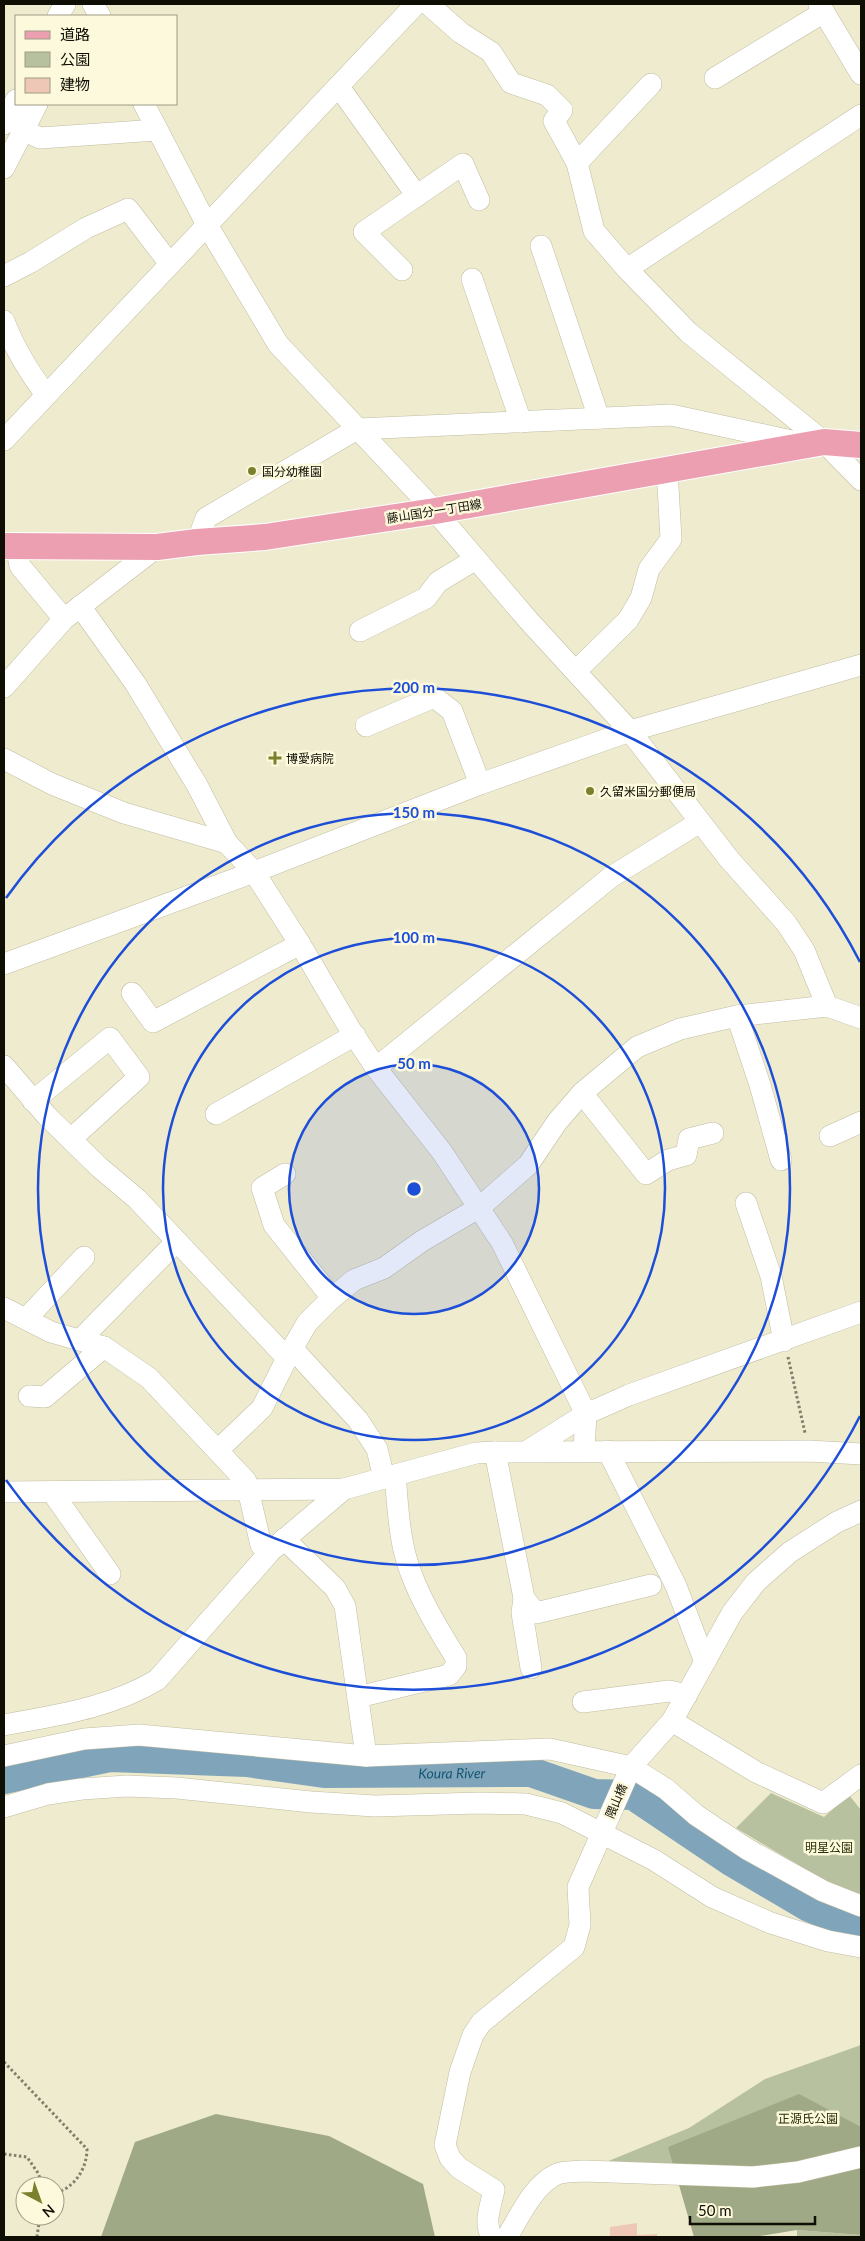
<svg xmlns="http://www.w3.org/2000/svg" width="865" height="2241" font-family="Lato,'Noto Sans JP',sans-serif">
  <style>
    .green { fill: #b7c19f }
    .forest { fill: #9fa986 }
    .lines { fill: none; stroke-linecap: round; stroke-linejoin: round }
    .river { stroke: #80a5bb; stroke-width: 30 }
    .building { fill: #efc7b7 }
    .minor-casing { stroke: #c1bda2; stroke-width: 22 }
    .major-casing { stroke: #fff; stroke-width: 28 }
    .path { stroke: #817f6c; stroke-width: 3; stroke-dasharray: 2.5 2.5; stroke-linecap: butt }
    .minor { stroke: #fff; stroke-width: 21 }
    .major { stroke: #ec9fb1; stroke-width: 26 }
    .ring { fill: none; stroke: #1d4ed8; stroke-width: 2.5 }
    .poi-dot { fill: #7a812c; stroke: #fdf9dc; stroke-width: 2 }
    .labels { text-anchor: middle; dominant-baseline: central; stroke-width: 5; stroke-linejoin: round; paint-order: stroke }
    .poi-label { font-size: 12px; fill: #0f0e05; stroke: #fdf9dc; text-anchor: start }
    .street-label { font-size: 12px; fill: #0f0e05; stroke: #fdf9dc }
    .park-label { font-size: 12px; fill: #262f03; stroke: #fdf9dc }
    .water-label { font-size: 14px; font-style: italic; fill: #145775; stroke: #fdf9dc }
    .centre { fill: #1d4ed8; stroke: #fdf9dc; stroke-width: 2.5 }
    .ring-label { font-size: 15px; text-anchor: middle; font-weight: bold; fill: #1d4ed8; stroke: #fdf9dc; stroke-width: 5; stroke-linejoin: round; paint-order: stroke }
  </style>
  <rect width="100%" height="100%" fill="#efebcf"/>
  <g class="green">
    <path d="M771,1793L824,1817L849,1795L861,1810V1897L830,1884L736,1828Z"/>
    <path d="M861,2045V2157L584,2171L689,2128L765,2079Z"/>
    <path d="M797,2230L861,2235V2237H797Z"/>
  </g>
  <g class="forest">
    <path d="M799,2094L861,2127V2235L797,2230L754,2237H694L668,2147Z"/>
    <path d="M216,2114L329,2136L423,2184L435,2237H101L135,2142Z"/>
  </g>
  <g class="lines">
    <path class="river" id="s1" d="M4,1779L110,1757L247,1762L324,1773L531,1772L594,1794L633,1795L731,1861L809,1907L861,1929"/>
  </g>
  <path class="building" d="M637,2223V2235L657,2234V2237H610V2227Z"/>
  <g class="lines">
    <defs>
      <g id="minor">
        <path d="M93,4L100,16"/>
        <path d="M428,4L461,33L491,52L511,83L547,95L562,110L554,121L577,163L594,231L627,269L688,332L824,442L861,480"/>
        <path d="M819,4L861,74"/>
        <path d="M58,16L65,4"/>
        <path d="M715,78L824,12"/>
        <path d="M339,87L417,196"/>
        <path d="M144,104L207,225L278,344L435,511L529,621L630,731L729,859L786,923L804,950L827,1006"/>
        <path d="M4,124L16,100"/>
        <path d="M23,130L40,138L157,130"/>
        <path d="M577,163L651,84"/>
        <path d="M4,168L37,104"/>
        <path d="M541,246L599,418"/>
        <path d="M627,269L861,115"/>
        <path d="M402,270L364,232L463,164L479,200"/>
        <path d="M4,276L31,262L86,228L128,209L170,264"/>
        <path d="M472,279L521,422"/>
        <path d="M4,321C14,348 29,372 46,395"/>
        <path d="M4,440L416,4"/>
        <path d="M197,542L206,518L357,429L671,415L801,443"/>
        <path d="M16,546L20,566L64,619"/>
        <path d="M80,606L135,683L197,785L227,843L254,872L300,944L350,1029L376,1068L442,1152L502,1243L586,1414L584,1450"/>
        <path d="M360,631L426,598L438,582L476,559"/>
        <path d="M576,671L628,620L641,598L649,569L671,539L667,469"/>
        <path d="M4,687L64,619L157,547"/>
        <path d="M366,726L434,697L452,711L480,784"/>
        <path d="M4,759L52,784L124,813L227,843"/>
        <path d="M4,964L254,872L480,784L630,731L861,665"/>
        <path d="M132,993L153,1022L300,944"/>
        <path d="M737,1016L760,1085L781,1160"/>
        <path d="M4,1066L47,1116L99,1167L137,1199L287,1358"/>
        <path d="M376,1068L611,877L700,822"/>
        <path d="M582,1093L646,1174L668,1160L686,1155L689,1139L713,1133"/>
        <path d="M33,1101L110,1038L139,1077L71,1139"/>
        <path d="M216,1114L355,1035"/>
        <path d="M830,1136L861,1122"/>
        <path d="M285,1174L262,1188L274,1225L332,1298"/>
        <path d="M746,1203L771,1276L784,1341"/>
        <path d="M4,1308L51,1332L104,1347L149,1378L246,1481L261,1545L269,1553L157,1680C110,1708 57,1715 4,1725"/>
        <path d="M26,1319L84,1257"/>
        <path d="M80,1340L177,1241"/>
        <path d="M292,1348L358,1420L377,1449L384,1478"/>
        <path d="M29,1396L45,1397L104,1347"/>
        <path d="M218,1450L262,1408L287,1358L307,1323L332,1298L354,1280L384,1268L422,1241L480,1207L528,1165L557,1122L582,1093L637,1047L680,1029L737,1016L827,1006L861,1018"/>
        <path d="M529,1450L586,1414L629,1395L861,1312"/>
        <path d="M608,1451L676,1586L705,1662"/>
        <path d="M495,1452L524,1598L522,1613L531,1668"/>
        <path d="M4,1492L344,1489L476,1453L495,1452L809,1451L861,1454"/>
        <path d="M52,1492L110,1574"/>
        <path d="M284,1539L335,1588L345,1606L366,1756"/>
        <path d="M273,1549L344,1489"/>
        <path d="M524,1598L536,1613L651,1585"/>
        <path d="M358,1697L449,1675L456,1666V1658C439,1630 422,1603 411,1573C399,1543 398,1507 395,1475"/>
        <path d="M583,1702L669,1691L687,1695"/>
        <path d="M672,1721L756,1772L823,1803L861,1775"/>
        <path d="M4,1756L84,1739L139,1735L366,1756L550,1749L631,1767L666,1789L696,1815L747,1849L823,1891L861,1906"/>
        <path d="M4,1807L48,1794L82,1789L127,1786L177,1788L311,1802L375,1806L480,1803L526,1804L562,1813L654,1860L712,1897L771,1923L828,1941L861,1947"/>
        <path d="M492,2237C483,2223 491,2205 494,2190L459,2168L450,2158L445,2145L460,2072L473,2035L481,2023L574,1947L580,1925L578,1887L631,1767L672,1721L732,1613L756,1582L790,1552L837,1522L861,1511"/>
        <path d="M507,2237C520,2216 533,2185 557,2174C565,2171 576,2172 584,2171L753,2177L798,2172L861,2157"/>
      </g>
      <path id="major" d="M4,546L157,547L197,542L265,537L435,511L807,445L824,442L861,445"/>
    </defs>
    <use href="#minor" class="minor-casing"/>
    <use href="#major" class="major-casing"/>
    <g class="path">
      <path d="M788,1357L805,1433"/>
      <path d="M4,2062L87,2149C87,2168 75,2188 55,2193"/>
      <path d="M4,2154L27,2157L38,2173L43,2186"/>
      <path d="M37,2237L40,2216"/>
    </g>
    <use href="#minor" class="minor"/>
    <use href="#major" class="major"/>
  </g>
  <circle cx="414" cy="1189" r="125" fill="#1d4ed8" fill-opacity=".12"/>
  <g class="ring">
    <circle cx="414" cy="1189" r="125"/>
    <circle cx="414" cy="1189" r="251"/>
    <circle cx="414" cy="1189" r="376"/>
    <path d="M860 1416A501 501 0 0 1 6 1480M6 898A501 501 0 0 1 860 962"/>
  </g>
  <g class="poi-dot">
    <circle cx="252" cy="471" r="5"/>
    <path d="M272.5 750.5h5v5h5v5h-5v5h-5v-5h-5v-5h5z"/>
    <circle cx="590" cy="791" r="5"/>
  </g>
  <g class="labels">
    <g class="poi-label">
      <text x="262" y="471">国分幼稚園</text>
      <text x="286" y="758">博愛病院</text>
      <text x="600" y="791">久留米国分郵便局</text>
    </g>
    <g class="street-label">
      <text transform="translate(434 511) rotate(-9)">藤山国分一丁田線</text>
      <text transform="translate(616 1801) rotate(-67)">隈山橋</text>
    </g>
    <g class="park-label">
      <text x="829" y="1847">明星公園</text>
      <text x="808" y="2118">正源氏公園</text>
    </g>
    <g class="water-label">
      <text stroke="none"><textPath href="#s1" startOffset="451">Koura River</textPath></text>
    </g>
  </g>
  <circle cx="414" cy="1189" r="8" class="centre"/>
  <g class="ring-label">
    <text x="414" y="693">200 m</text>
    <text x="414" y="818">150 m</text>
    <text x="414" y="943">100 m</text>
    <text x="414" y="1069">50 m</text>
  </g>
  <rect width="865" height="2241" fill="none" stroke="#0f0e05" stroke-width="10"/>
  <rect x="15" y="15" width="162" height="90" fill="#fdf9dc" stroke="#9e9b86"/>
  <rect x="25" y="31" width="25" height="8" fill="#ec9fb1" stroke="#9e9b86"/>
  <text x="60" y="40" font-size="15" fill="#0f0e05">道路</text>
  <rect x="25" y="52" width="25" height="15" fill="#b7c19f" stroke="#9e9b86"/>
  <text x="60" y="65" font-size="15" fill="#0f0e05">公園</text>
  <rect x="25" y="78" width="25" height="15" fill="#efc7b7" stroke="#9e9b86"/>
  <text x="60" y="90" font-size="15" fill="#0f0e05">建物</text>
  <g transform="translate(40 2201) rotate(139)"><circle r="24" fill="#fdf9dc" stroke="#9e9b86"/>
  <path d="M0-4L9 19L0 12L-9 19Z" fill="#7a812c"/>
  <text y="-8" font-size="14" font-weight="bold" text-anchor="middle" fill="#0f0e05">N</text>
  </g>
  <path d="M690 2216v8h125v-8" fill="none" stroke="#0f0e05" stroke-width="2.5"/>
  <text x="698" y="2216" font-size="15" fill="#0f0e05" stroke="#fdf9dc" stroke-width="4" paint-order="stroke">50 m</text>
</svg>
